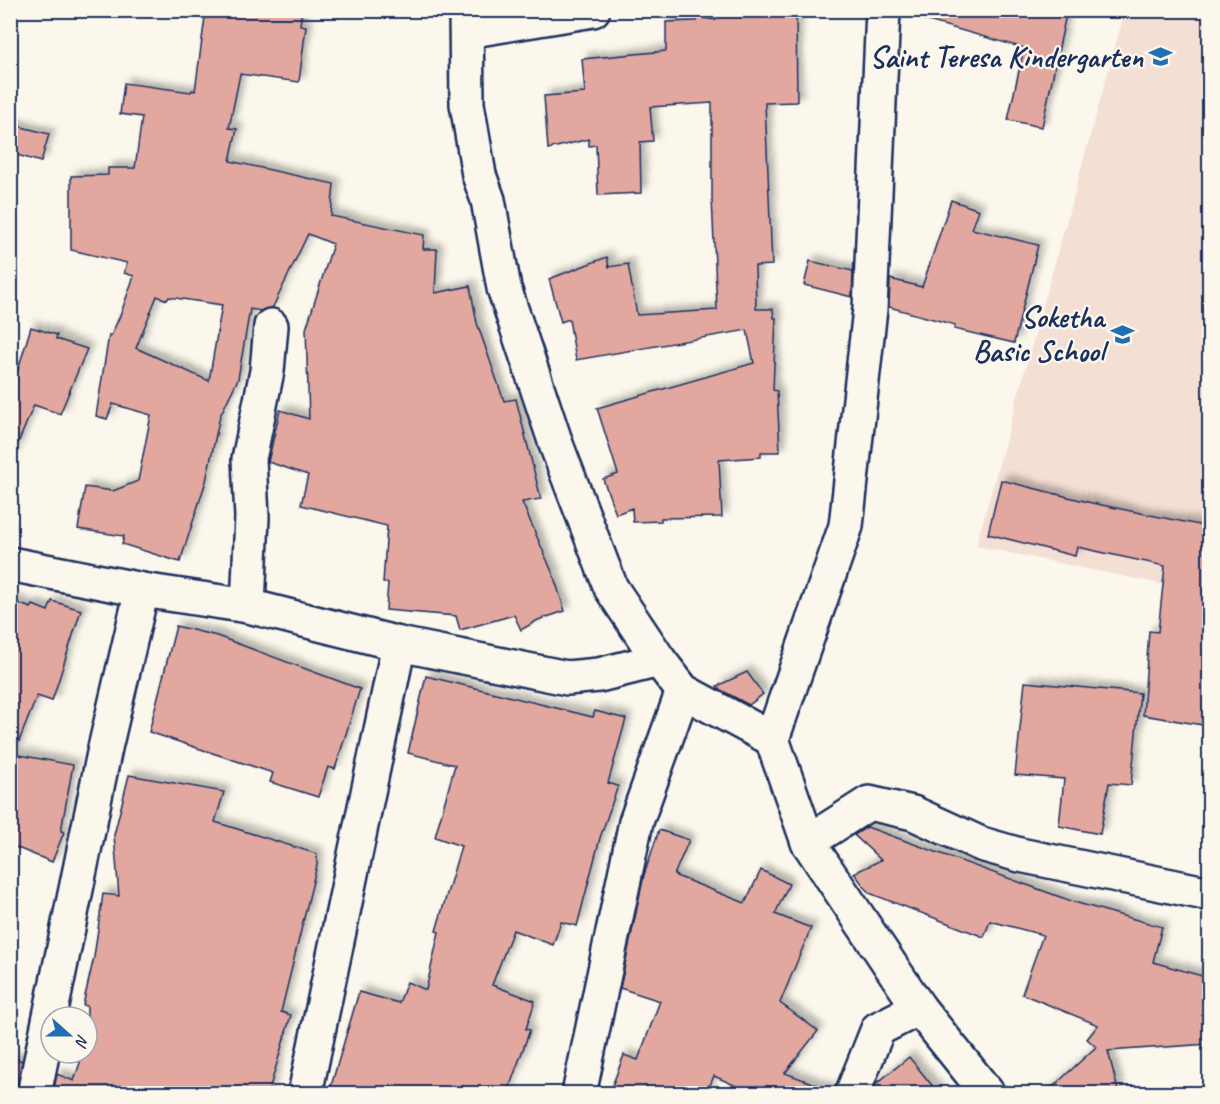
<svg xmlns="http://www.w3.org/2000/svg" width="1220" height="1104" font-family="Caveat,sans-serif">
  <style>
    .built { fill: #f4dfd5 }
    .building { fill: #e2a8a0; stroke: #1b2f5e; stroke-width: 1.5; fill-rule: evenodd; filter: url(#shadow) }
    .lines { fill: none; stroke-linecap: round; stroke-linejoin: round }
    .minor-casing { stroke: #1b2f5e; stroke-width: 38 }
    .minor { stroke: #fbf7ec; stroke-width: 33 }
    .labels { text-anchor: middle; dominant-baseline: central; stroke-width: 4.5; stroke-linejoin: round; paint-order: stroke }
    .poi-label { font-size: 30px; font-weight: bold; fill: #1b2f5e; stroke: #fbf7ec; text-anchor: end }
  </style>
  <defs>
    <filter id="shadow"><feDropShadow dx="5.5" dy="-5.5" stdDeviation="3" flood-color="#0004"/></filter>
  </defs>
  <rect width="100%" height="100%" fill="#fbf7ec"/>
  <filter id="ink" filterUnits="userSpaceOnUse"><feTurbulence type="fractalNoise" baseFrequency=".0167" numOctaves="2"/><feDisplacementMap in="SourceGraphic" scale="12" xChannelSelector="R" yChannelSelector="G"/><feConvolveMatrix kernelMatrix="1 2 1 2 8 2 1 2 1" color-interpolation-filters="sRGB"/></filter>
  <g filter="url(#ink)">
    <path class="built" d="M1125,11H1209V594L976,546Z"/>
    <g class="building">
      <path d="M206,10H302L300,25L306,26L299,82L240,74L229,128L237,129L230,161L334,184L331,216L424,235L423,249H437L435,293L470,286L477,323L504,401L516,399L541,499L522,502L553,574L565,611L538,620L521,630L514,615L460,630L456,616L386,610L388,583H383L387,526L301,505L308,475L268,462L280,410L309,419L306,329L333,244L308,234L273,307L261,311L250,309L238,379L220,416L206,481L180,562L122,544L124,536L78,529L85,487L113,491L138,481L151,415L113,404L107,419L96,416L109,335L111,336L121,313L134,276L124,273L127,263L71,250V176L108,175V168H135L142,117L120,114L124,83L191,92L192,90L195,91ZM157,296L167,300L169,297L222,305L209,381L136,348Z"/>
      <path d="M714,10H796L797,102L765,103L772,265L755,266L756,309H773L774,318H776L773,390L777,391L780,452H761V457L719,460L722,517L661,518V521L633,522L632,508L616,514L603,479L618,474L597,408L754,363L747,330L576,360L569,319L561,322L549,279L607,257L609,267L628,264L637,315L717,310L712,198V103L650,107L653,141L640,142L641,193L598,195L596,145L589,146V139L548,149L544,96L585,93L582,59L666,51V22L697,21V17L716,20Z"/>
      <path d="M922,10H1067L1042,127L1008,120L1024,48L921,19Z"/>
      <path d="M10,124L49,134L41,162L10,153Z"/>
      <path d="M951,200L979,210L972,229L1038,245L1014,343L954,329L955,325L889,307L890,279L922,287Z"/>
      <path d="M810,261L853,271L852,297L804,285Z"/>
      <path d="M31,327L57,335L56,339L87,349L60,414L34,405L11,460L10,370L17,373Z"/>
      <path d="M1001,480L1092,503L1209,527V726L1143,715L1149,631L1158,632L1165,566L1077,547L1075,556L988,534Z"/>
      <path d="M10,600L31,608L33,605L48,611L52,601L81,610L52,701L37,696L14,754L73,765L61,831L64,832L52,862L10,845Z"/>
      <path d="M176,626L217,636L360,689L335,769L328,767L318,797L270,782L273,773L149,732Z"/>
      <path d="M747,672L763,694L749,705L719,689L717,686Z"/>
      <path d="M426,676L593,717L595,711L626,719L608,783L618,786L600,838L577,926L561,922L553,945L513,930L492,985L535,1001L526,1029L530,1030L507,1094H356L331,1086L359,992L399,1003L407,982L426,990L439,932L436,931L461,846L435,837L455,765L408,753Z"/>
      <path d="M1025,682L1140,693L1131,785L1109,783L1100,834L1059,826L1064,779L1015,775Z"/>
      <path d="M129,775L224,792L215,822L317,854V865L281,1012L291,1015L268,1094H53L57,1074L74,1081L83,1053H87V1006L83,1005L94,957L103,894L119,896L114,835Z"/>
      <path d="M867,827L1074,902L1162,927L1153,962L1209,978V1044L1108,1051L1119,1094H1045L1096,1047L1087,1039L1098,1025L1022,994L1043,935L990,921L984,937L869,893L854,873L881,860L854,835Z"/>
      <path d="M659,830L689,840L674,875L745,903L761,870L789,884L775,914L811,928L780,1003L818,1031L785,1073L831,1090L830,1094H754L714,1076L706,1094H609L624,1055L638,1060L660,1001L620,988L644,875Z"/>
      <path d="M10,1056L22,1061L16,1094H10Z"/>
      <path d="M909,1057L939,1094H872L876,1084Z"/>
    </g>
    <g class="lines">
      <defs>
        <g id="minor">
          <path d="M466,10L467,104L479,175L488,200L504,288L557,447L611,588L659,660L683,691L772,739L808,842L919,1008L988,1094"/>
          <path d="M467,31L593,10"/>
          <path d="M10,564L142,590L248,606L399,644L567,678L599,675L659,660"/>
          <path d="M248,606L252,517L249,459L267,371L271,326"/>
          <path d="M772,739L846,526L870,309L883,10"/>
          <path d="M808,842L869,803L913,813L981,844L1020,855L1210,894"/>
          <path d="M34,1094L105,748L142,590"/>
          <path d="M305,1094L399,644"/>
          <path d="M579,1094L636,822L683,691"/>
          <path d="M852,1094L878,1029L919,1008"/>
        </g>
      </defs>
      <use href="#minor" class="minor-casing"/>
      <use href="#minor" class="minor"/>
    </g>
  </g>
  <defs>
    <symbol id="school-bare" viewBox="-9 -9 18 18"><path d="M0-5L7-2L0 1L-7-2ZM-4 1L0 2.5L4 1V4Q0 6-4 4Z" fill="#1f6fb2" stroke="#fbf7ec" stroke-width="2.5" paint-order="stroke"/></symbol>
  </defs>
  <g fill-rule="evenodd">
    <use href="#school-bare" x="1144" y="40" width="33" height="33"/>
    <use href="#school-bare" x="1106" y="318" width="33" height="33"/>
  </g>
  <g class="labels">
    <g class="poi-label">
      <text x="1143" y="57">Saint Teresa Kindergarten</text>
      <text x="1104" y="317">Soketha<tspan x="1104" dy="34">Basic School</tspan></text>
    </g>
  </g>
  <rect width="1220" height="1104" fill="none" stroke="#fbf7ec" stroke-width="36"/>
  <rect x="18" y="18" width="1184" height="1068" fill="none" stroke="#1b2f5e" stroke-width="2" filter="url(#ink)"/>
  <g transform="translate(69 1035) rotate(111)"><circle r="28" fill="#fbf7ec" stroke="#a1a7b3" stroke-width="1.5"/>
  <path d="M0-4.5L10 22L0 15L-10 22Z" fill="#1f6fb2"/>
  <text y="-9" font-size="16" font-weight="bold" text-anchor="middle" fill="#1b2f5e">N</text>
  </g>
</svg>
